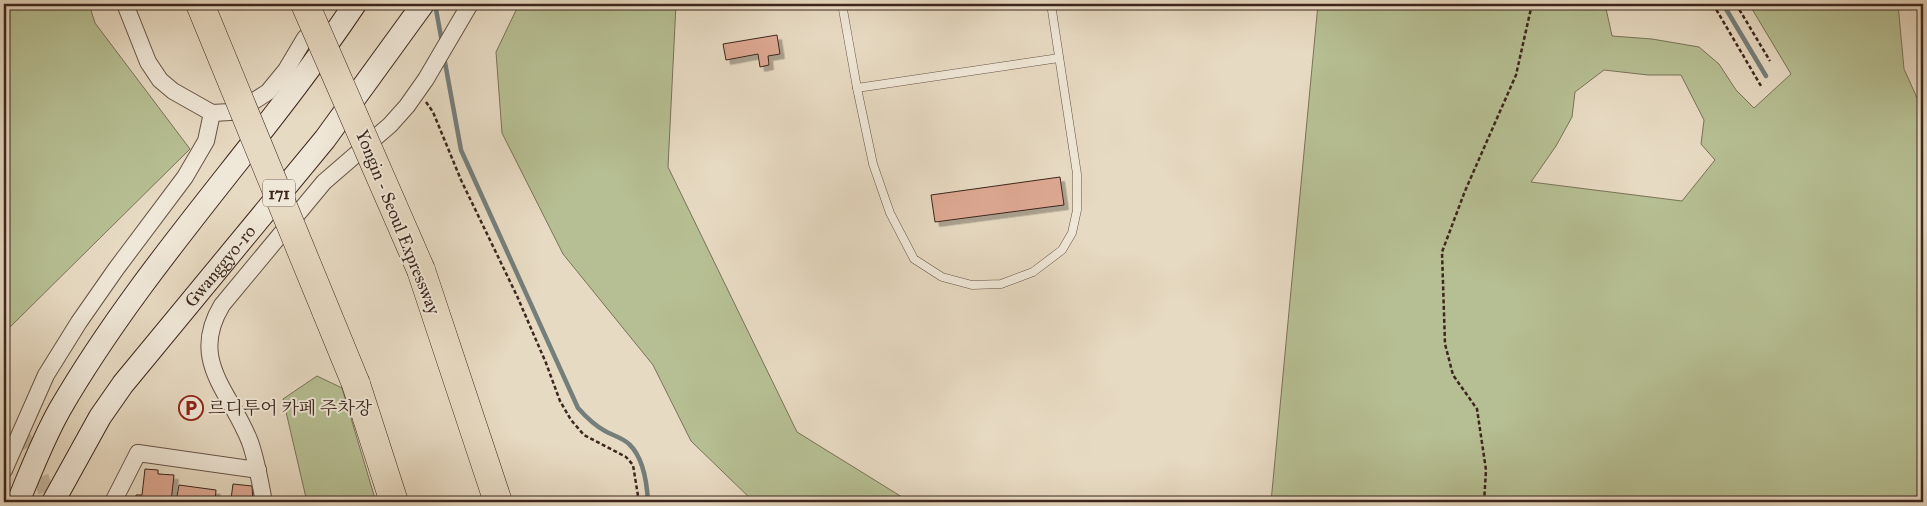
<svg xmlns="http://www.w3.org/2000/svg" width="1927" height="506" font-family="'IM FELL Great Primer','Noto Serif KR',serif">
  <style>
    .green { fill: #b6bf93; stroke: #7a7258; fill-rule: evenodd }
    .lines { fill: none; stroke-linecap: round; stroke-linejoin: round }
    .stream { stroke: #747e7b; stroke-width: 4.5 }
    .building { fill: #dda892; stroke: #3d261d; filter: url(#shadow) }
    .minor-tunnel { stroke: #c5b6a1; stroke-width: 16; stroke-dasharray: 16 8; stroke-linecap: butt }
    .service-casing { stroke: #685346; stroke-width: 9 }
    .minor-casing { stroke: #685346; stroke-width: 18 }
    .secondary-casing { stroke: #3d261d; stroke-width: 24 }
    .motorway-casing { stroke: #3d261d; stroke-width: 29 }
    .path { stroke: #3d261d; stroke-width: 2.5; stroke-dasharray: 4 2.5; stroke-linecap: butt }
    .service { stroke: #efe7d7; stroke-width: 8 }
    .minor { stroke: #efe7d7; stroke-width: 16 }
    .secondary { stroke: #efe7d7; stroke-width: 22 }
    .motorway { stroke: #e7dac2; stroke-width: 28 }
    .motorway-bridge-casing { stroke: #3d261d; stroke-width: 29; stroke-linecap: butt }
    .motorway-bridge { stroke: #e7dac2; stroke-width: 28 }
    .labels { text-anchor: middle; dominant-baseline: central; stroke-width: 4; stroke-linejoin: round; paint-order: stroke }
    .shield { fill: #efe7d7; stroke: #726055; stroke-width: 1 }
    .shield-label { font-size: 16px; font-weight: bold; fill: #3d261d }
    .street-label { font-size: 18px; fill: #3d261d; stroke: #efe7d7 }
    .poi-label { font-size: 18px; fill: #3d261d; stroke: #efe7d7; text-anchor: start }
  </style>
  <defs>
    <filter id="shadow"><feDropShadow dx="4.5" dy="4.5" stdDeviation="0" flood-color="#0004"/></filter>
  </defs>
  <rect width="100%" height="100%" fill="#e7dac2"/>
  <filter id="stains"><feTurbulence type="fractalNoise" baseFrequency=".004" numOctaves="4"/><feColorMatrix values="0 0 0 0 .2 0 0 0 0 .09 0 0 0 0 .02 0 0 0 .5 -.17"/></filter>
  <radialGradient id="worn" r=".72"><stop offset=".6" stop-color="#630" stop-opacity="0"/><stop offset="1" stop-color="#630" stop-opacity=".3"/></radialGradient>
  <g class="green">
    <path d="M4,4H89L95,23L190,149L4,333Z"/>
    <path d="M519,4H676L668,167L797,432L910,502H754L691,441L653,365L563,254L502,133L496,52Z"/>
    <path d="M1318,4H1605L1612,36L1652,39L1699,47L1719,64L1736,90L1754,108L1791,74L1749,4H1898L1904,69L1923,111V502H1271ZM1604,70L1648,75H1681L1704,120L1701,144L1715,160L1682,201L1531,182L1556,146L1572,117L1575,92Z"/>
    <path d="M317,376L342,388L376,502H307L283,399Z"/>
  </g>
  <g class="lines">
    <g class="stream">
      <path d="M435,4L442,42"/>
      <path d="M1723,4L1766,76"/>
      <path d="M444,57L461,150L578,408C586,417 594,425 605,431C612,435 623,438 629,444C644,458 647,483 648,502"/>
    </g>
  </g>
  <g class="building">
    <path d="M777,35L780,54L768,56L769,65L760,67L758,54L726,60L723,44Z"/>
    <path d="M1060,177L1064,205L935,222L931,195Z"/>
    <path d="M145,469L158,470V474L174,475L171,502H136V495H142Z"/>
    <path d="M233,484L252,486L253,502H228V499H231Z"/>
    <path d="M179,485L216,490L215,502H176Z"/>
  </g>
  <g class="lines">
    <path class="minor-tunnel" d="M21,433L34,459L50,502"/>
    <defs>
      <g id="service">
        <path d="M842,4L857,88L873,164L890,213L914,259L942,277L972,285L1001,284L1033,272L1062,250L1072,233L1077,210V174L1051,4"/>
        <path d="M784,5L794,4"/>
        <path d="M857,88L1059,58"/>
      </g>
      <g id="minor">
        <path d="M125,4L148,62L160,80L173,91L212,113L230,112L246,106L268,92L286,70L305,38"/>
        <path d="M4,470L46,375L79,322L116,269L185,177L206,141L212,113"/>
        <path d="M113,502L138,453L258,470"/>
        <path d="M264,502C260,482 257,462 250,442C231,392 188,361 222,305L324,182L390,125L407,106L426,79L470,4"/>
      </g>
      <g id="secondary">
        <path d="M18,502C31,471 43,439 60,409C144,264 262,143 355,4"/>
        <path id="s1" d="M53,502L100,417L123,384L325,139L423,4"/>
      </g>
      <g id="motorway">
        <path d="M421,270L498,502"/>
        <path d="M356,384L394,502"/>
      </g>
    </defs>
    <use href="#service" class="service-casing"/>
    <use href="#minor" class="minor-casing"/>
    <use href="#secondary" class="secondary-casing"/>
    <use href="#motorway" class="motorway-casing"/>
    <g class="path">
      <path d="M1713,4L1761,86"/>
      <path d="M1736,4L1770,61"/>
      <path d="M426,102L433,112L461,180L517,296L546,363L560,401L571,420L584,435L626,457L633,465L639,502"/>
      <path d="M1484,502L1486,470L1477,409L1453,375L1445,344L1442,252L1465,191L1516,75L1532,4"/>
    </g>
    <use href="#service" class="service"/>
    <use href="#minor" class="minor"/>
    <use href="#secondary" class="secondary"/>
    <use href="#motorway" class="motorway"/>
    <defs>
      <g id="motorway-bridge">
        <path d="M200,4L356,384"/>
        <path d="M305,4L421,270"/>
      </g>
    </defs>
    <use href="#motorway-bridge" class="motorway-bridge-casing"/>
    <use href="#motorway-bridge" class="motorway-bridge"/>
  </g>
  <defs>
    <symbol id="parking-ring" viewBox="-11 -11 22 22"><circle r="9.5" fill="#efe7d7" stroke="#8f2418" stroke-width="1.5"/><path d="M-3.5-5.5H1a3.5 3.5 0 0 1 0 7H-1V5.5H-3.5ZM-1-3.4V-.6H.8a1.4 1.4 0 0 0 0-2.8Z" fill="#8f2418"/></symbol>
  </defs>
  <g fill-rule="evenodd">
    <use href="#parking-ring" x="177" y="394" width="28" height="28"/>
  </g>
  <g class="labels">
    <rect class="shield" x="263" y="179.5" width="32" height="27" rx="4"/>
    <g class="shield-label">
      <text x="279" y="193">171</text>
    </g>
    <g class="street-label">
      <text transform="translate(398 222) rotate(68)">Yongin - Seoul Expressway</text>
      <text stroke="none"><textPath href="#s1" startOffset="290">Gwanggyo-ro</textPath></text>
    </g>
    <g class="poi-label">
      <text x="208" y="408">르디투어 카페 주차장</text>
    </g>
  </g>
  <rect width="1927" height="506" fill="none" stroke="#e7dac2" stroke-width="20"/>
  <rect x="5" y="5" width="1917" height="496" fill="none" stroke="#3d261d" stroke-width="2.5"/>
  <rect x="10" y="10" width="1907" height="486" fill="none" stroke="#3d261d"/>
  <rect width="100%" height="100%" filter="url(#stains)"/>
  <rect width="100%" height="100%" fill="url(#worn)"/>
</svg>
